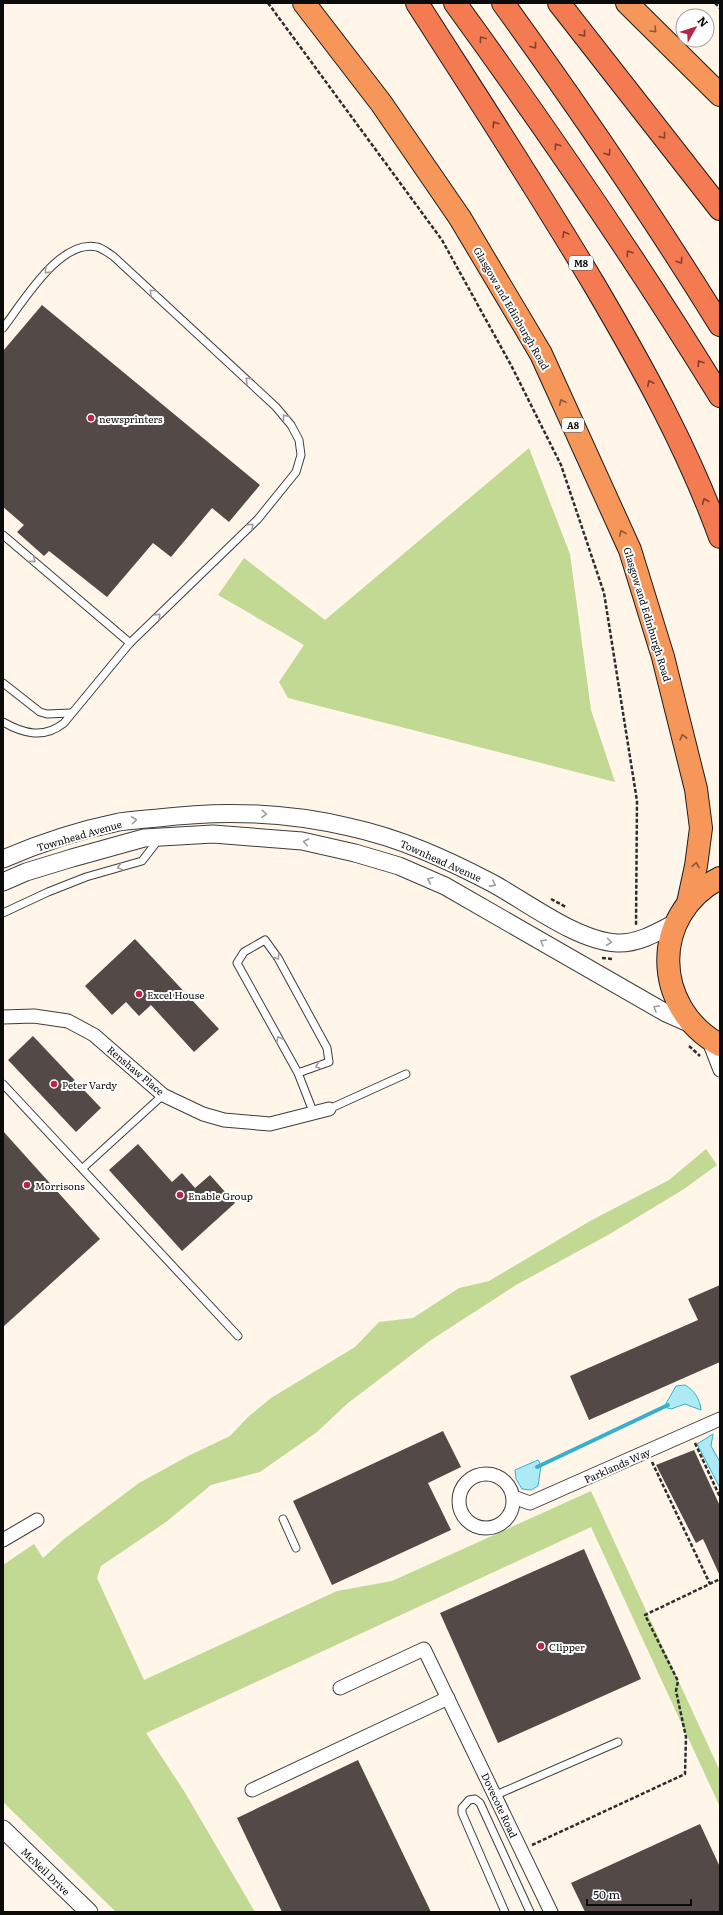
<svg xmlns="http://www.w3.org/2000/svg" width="723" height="1915" font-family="Literata,serif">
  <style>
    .forest { fill: #c1d993 }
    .water { fill: #aeeaf6; stroke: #36b0cc }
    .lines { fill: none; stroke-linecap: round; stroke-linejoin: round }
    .stream { stroke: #36b0cc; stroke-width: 4 }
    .building { fill: #534a47 }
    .service-casing { stroke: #3e3e3e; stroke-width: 9 }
    .minor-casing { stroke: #3e3e3e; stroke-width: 15 }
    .tertiary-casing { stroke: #3e3e3e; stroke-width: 19 }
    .trunk-casing { stroke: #1c1c1c; stroke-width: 24 }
    .motorway-casing { stroke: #1c1c1c; stroke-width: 24 }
    .path { stroke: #2d2d2d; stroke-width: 2.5; stroke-dasharray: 4 2; stroke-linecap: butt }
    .service { stroke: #fff; stroke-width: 7 }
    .minor { stroke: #fff; stroke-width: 13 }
    .tertiary { stroke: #fff; stroke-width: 17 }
    .trunk { stroke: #f69659; stroke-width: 22 }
    .motorway { stroke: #f47a52; stroke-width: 22 }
    .oneway { stroke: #8c5736 }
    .oneway2 { stroke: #80422e }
    .oneway3 { stroke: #9d9d9d }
    .poi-dot { fill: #b9244b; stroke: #fff; stroke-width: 1.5 }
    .labels { text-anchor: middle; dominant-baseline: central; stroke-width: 4; stroke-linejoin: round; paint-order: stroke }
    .shield { fill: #fff; stroke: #545454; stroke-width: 1 }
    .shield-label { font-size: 9px; font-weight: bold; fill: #0b0b0b }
    .street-label { font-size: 10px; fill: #0b0b0b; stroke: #fff }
    .poi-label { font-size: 10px; fill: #0b0b0b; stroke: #fff; text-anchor: start }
  </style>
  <rect width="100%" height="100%" fill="#fff6e9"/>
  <g class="forest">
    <path d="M529,448L570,554L591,710L615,782L288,698L279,682L304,645L218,595L244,558L325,620Z"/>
    <path d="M706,1149L717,1165L684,1189L608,1235L516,1285L431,1340L348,1403L317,1432L260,1472L211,1485L166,1522L101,1566L97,1578L144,1680L337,1591L392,1581L591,1491L720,1771V1807L591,1527L146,1733L184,1791L255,1912H116L3,1802V1565L34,1544L43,1558L64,1539L139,1483L190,1455L230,1436L249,1416L271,1398L355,1347L379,1322L413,1318L459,1288L489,1281L590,1221L669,1180Z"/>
  </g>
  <g class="water">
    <path d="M685,1385C694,1390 700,1399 701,1410L685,1404L671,1409L664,1407L676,1386Z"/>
    <path d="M713,1434L711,1446L720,1462V1488L697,1444Z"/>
    <path d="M538,1460L541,1465L538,1486L531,1490L522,1489L516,1479L515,1470Z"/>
  </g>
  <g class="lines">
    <path class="stream" d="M537,1467L668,1405"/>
  </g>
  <g class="building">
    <path d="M42,305L260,485L229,522L212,508L171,557L153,543L107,597L49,551L44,556L17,532L24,525L3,507V351Z"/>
    <path d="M135,939L219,1029L194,1052L151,1005L139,1016L126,1002L112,1015L85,986Z"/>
    <path d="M33,1036L101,1108L76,1132L8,1060Z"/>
    <path d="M3,1131L100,1239L3,1327Z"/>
    <path d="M138,1144L172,1182L182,1173L195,1188L210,1175L235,1203L182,1251L109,1170Z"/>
    <path d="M720,1285V1362L589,1420L570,1376L698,1320L688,1299Z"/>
    <path d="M443,1431L461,1467L428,1483L451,1530L332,1585L293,1501Z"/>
    <path d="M694,1450L720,1506V1576L703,1539L696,1543L656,1465Z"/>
    <path d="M584,1549L641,1679L498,1743L440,1613Z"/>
    <path d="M358,1760L431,1912H282L237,1818Z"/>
    <path d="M700,1824L720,1867V1912H585L571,1883Z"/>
  </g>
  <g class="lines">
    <defs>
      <g id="service">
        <path d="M3,328C22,304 60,238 97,247C102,248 108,253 113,256L276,407L291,425L299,440L301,455L296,472L258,519L130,643L64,723C44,739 24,734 3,722"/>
        <path d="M3,535L130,643"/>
        <path d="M3,683L40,712L47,714L71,713"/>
        <path d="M3,913L48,892L86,877L142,861L159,839"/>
        <path d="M298,1073L329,1062L327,1048L278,958L265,940L244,952L237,963L298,1073L314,1114"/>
        <path d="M3,1084L238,1336"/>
        <path d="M329,1109L406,1074"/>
        <path d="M83,1168L163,1095"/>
        <path d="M283,1519L296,1548"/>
        <path d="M496,1795L618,1742"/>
        <path d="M505,1912L462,1813V1808L469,1800L475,1799L480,1803L530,1912"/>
      </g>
      <g id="minor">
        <path d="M3,1017L34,1016L68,1021L94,1035L163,1095L203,1114L224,1120L270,1124L329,1109"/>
        <path d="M708,1039L720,1070"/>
        <circle cx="486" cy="1501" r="27"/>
        <path d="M513,1497L530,1503L720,1419"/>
        <path d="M3,1540L37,1520"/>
        <path d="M340,1688L424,1649L551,1912"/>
        <path d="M252,1790L448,1698"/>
      </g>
      <g id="tertiary">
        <path d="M3,859C40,843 80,830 119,822C131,820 145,819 158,818C222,810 286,812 349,827C400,838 446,859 492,883C527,902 577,941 617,943C638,944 658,932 677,922"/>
        <path d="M3,882L26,872L72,858L144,838L213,834L302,841L355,853L399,866L445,886L666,1013L691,1024"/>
        <path d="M3,1829L89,1912"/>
      </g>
      <g id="trunk">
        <path d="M304,3L381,103L460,218L541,354L630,550L663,657L696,789L701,828L696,866L688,903"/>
        <path d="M627,3L720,95"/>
        <path d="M720,878C650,914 652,1008 720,1045"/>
      </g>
      <g id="motorway">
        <path d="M417,3C477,97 538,190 595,286C642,366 688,449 720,537"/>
        <path d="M455,3C548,131 637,261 720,396"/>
        <path d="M503,3C579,108 652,215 720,325"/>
        <path d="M559,3L720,209"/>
      </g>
    </defs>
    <use href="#service" class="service-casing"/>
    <use href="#minor" class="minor-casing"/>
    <use href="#tertiary" class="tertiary-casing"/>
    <use href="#trunk" class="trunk-casing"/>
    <use href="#motorway" class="motorway-casing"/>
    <g class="path">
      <path d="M268,3L442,240L511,365L561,465L604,593L637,801L636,926"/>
      <path d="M715,3L720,8"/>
      <path d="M551,899L566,907"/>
      <path d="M602,958L613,959"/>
      <path d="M689,1046L700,1056"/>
      <path d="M695,1443L720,1497"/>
      <path d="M652,1462L710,1584"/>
      <path d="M532,1845L685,1774L686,1737L676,1691L678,1681L645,1615L720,1579"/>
    </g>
    <use href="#service" class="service"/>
    <use href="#minor" class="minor"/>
    <use href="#tertiary" class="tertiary"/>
    <use href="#trunk" class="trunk"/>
    <use href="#motorway" class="motorway"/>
  </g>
  <defs><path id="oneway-chevron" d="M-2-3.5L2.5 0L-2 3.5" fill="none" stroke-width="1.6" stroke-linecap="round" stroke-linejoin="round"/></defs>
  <g class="oneway">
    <use href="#oneway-chevron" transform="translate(654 30) rotate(45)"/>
    <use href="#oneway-chevron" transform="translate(562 402) rotate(-114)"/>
    <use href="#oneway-chevron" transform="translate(622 533) rotate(-114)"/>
    <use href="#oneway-chevron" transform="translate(683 737) rotate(-104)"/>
    <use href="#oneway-chevron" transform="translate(696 865) rotate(-81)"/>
  </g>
  <g class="oneway2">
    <use href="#oneway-chevron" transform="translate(583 34) rotate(52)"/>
    <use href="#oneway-chevron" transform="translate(482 39) rotate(-126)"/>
    <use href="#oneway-chevron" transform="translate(534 46) rotate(54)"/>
    <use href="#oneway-chevron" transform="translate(495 124) rotate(-123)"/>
    <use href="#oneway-chevron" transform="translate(663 136) rotate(52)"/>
    <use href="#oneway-chevron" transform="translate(557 146) rotate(-124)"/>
    <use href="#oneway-chevron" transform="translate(608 153) rotate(56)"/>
    <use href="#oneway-chevron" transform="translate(565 234) rotate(-121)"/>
    <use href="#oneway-chevron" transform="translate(629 253) rotate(-124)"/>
    <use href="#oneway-chevron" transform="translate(680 261) rotate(56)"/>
    <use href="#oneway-chevron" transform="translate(700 363) rotate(-122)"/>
    <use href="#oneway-chevron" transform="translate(650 383) rotate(-117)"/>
    <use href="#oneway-chevron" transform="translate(705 501) rotate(-113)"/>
  </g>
  <g class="oneway3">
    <use href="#oneway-chevron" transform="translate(47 271) rotate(133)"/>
    <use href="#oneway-chevron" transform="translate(152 292) rotate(-137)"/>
    <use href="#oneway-chevron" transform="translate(248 380) rotate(-137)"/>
    <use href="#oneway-chevron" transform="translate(285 417) rotate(-129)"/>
    <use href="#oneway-chevron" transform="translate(251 526) rotate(-44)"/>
    <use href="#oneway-chevron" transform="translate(33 560) rotate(40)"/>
    <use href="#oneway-chevron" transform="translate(158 616) rotate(-44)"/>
    <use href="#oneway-chevron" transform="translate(264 814) rotate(4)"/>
    <use href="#oneway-chevron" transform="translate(134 820) rotate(-7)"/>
    <use href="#oneway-chevron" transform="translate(306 842) rotate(-169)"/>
    <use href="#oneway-chevron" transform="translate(120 867) rotate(165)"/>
    <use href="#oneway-chevron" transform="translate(430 880) rotate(-157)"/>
    <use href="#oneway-chevron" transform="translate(493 884) rotate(29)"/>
    <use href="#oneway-chevron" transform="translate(543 942) rotate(-150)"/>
    <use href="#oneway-chevron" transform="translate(609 942) rotate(8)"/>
    <use href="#oneway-chevron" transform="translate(277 957) rotate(57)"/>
    <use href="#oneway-chevron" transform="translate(656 1008) rotate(-150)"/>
    <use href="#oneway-chevron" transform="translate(279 1039) rotate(-119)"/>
    <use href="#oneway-chevron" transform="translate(318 1066) rotate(161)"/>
  </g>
  <g class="poi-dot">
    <circle cx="91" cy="418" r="4"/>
    <circle cx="139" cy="994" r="4"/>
    <circle cx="54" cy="1084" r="4"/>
    <circle cx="27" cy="1185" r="4"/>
    <circle cx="180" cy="1195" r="4"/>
    <circle cx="541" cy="1646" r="4"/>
  </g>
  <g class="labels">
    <g class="shield">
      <rect x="569" y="256" width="24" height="14" rx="3"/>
      <rect x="562" y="418" width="22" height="14" rx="3"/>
    </g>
    <g class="shield-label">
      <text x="581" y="263">M8</text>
      <text x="573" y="425">A8</text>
    </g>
    <g class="street-label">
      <text transform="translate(512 308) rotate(60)">Glasgow and Edinburgh Road</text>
      <text transform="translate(648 614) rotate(73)">Glasgow and Edinburgh Road</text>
      <text transform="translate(79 835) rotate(-16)">Townhead Avenue</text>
      <text transform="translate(441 860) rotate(24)">Townhead Avenue</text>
      <text transform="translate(136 1070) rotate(40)">Renshaw Place</text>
      <text transform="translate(617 1465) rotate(-24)">Parklands Way</text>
      <text transform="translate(500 1805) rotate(65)">Dovecote Road</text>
      <text transform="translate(46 1871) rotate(44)">McNeil Drive</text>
    </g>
    <g class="poi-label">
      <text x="99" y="418">newsprinters</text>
      <text x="147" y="994">Excel House</text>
      <text x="62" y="1084">Peter Vardy</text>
      <text x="35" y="1185">Morrisons</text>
      <text x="188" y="1195">Enable Group</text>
      <text x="549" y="1646">Clipper</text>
    </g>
  </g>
  <rect width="723" height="1915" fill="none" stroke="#0b0b0b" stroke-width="8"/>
  <g transform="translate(695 28) rotate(51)"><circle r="19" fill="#ffffff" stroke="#9d9d9d"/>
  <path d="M0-3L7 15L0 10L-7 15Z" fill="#b9244b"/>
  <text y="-6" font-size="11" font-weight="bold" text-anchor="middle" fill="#0b0b0b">N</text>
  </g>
  <path d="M587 1899v6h104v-6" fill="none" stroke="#0b0b0b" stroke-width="2"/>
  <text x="593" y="1899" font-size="12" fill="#0b0b0b" stroke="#ffffff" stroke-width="3" paint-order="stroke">50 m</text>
</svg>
